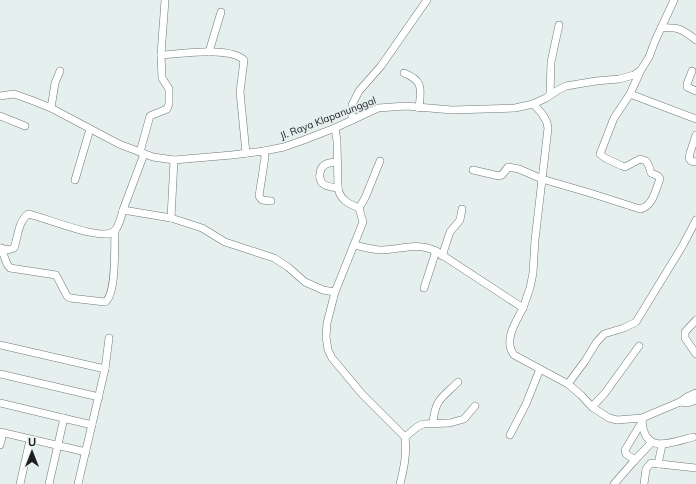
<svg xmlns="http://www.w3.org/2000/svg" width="696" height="484" font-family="Mulish,sans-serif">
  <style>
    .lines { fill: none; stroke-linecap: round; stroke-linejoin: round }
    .minor-casing { stroke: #707978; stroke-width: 8 }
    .minor { stroke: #fff; stroke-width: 7 }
    .labels { text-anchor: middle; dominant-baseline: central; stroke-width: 3; stroke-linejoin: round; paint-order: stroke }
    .street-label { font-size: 10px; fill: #191d1d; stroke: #e5efee }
  </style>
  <rect width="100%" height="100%" fill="#e5efee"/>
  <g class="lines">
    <defs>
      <g id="minor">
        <path d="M661,28C679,27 682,29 696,40"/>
        <path d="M209,52L221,12"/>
        <path d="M161,55C181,54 230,46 244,60L240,92L246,153"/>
        <path d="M692,71L687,84V87L696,91"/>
        <path d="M404,73C424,81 421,89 419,108"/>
        <path d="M550,94L551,62L559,25"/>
        <path d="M630,94L696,119"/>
        <path d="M0,96L14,94L31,100L51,108L119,144L153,157L174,160L232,155L264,151L284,147L301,141L335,128L378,108L406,106L452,110L515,108L533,104L546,98L558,90L566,86L596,81L619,79L634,75L641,70L649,57L655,41L674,0"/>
        <path d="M51,108L55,83L60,71"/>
        <path d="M0,116L25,126"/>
        <path d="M352,120V105L359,91L381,66L427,0"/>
        <path d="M335,128L337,141L338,188C340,200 349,204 359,208L363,222L335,292L327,323L326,337L328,350L332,358L362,394L405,437C407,454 404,468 400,484"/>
        <path d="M696,135L690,153L689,158L691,161L696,162"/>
        <path d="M264,151L265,157L259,196L262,200L271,201"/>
        <path d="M140,152L150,116L167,109L169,104V89L162,78L161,55L165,0"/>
        <path d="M144,154L123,210L171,218L202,228L225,242L274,258L288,267L305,282L323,290L335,292"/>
        <path d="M337,162C329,162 321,164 320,173C319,177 320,180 322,183C326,187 333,187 338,188"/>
        <path d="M473,170L499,176L502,175L508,167L519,169L542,179L590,193L640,209C653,206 655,191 660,179L658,176L651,173L649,166L646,161L640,159L625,167L622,166L605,158L600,154L614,118L630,94L640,72"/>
        <path d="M75,180L90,129"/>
        <path d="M359,208L365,198L380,161"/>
        <path d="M171,218L174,160"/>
        <path d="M354,245C364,247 373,250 383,250C403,249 416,242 436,251L523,308C516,322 503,340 514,355L568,384L581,395L592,407L609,418L617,420L642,418L680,402L687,397L696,393"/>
        <path d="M0,248L8,250L14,248C18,237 18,222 28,214C44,217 100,241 113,232C119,228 121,217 123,210"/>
        <path d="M1,248L7,264L10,268L56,275L67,296L70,298L105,302C117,294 114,245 115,231"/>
        <path d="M442,256L450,232L460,220L462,209"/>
        <path d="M424,288L436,251"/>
        <path d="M523,308L530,288L533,273L535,240L548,128C547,118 540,111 533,104"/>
        <path d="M696,320L685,332V338L696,354"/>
        <path d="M0,345L105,369"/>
        <path d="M0,374L99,397"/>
        <path d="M568,384L585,361L596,343L604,334L624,328L636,322L683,245L696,220"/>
        <path d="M680,402L688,403L696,400"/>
        <path d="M0,403L92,425"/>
        <path d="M592,407L605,393L639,346"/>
        <path d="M642,420C644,455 670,443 693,437"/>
        <path d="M433,423C435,399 442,398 458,382"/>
        <path d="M0,432L86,452"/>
        <path d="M510,435L526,404L540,369"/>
        <path d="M405,437L417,427L423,424L450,423L464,419L475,406"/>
        <path d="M0,445L3,433"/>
        <path d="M635,460L652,442"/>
        <path d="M658,464L662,445"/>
        <path d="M20,484L30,440"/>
        <path d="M49,484L64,418"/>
        <path d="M78,484L105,369L109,338"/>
        <path d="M614,484L635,460L626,454L625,450L642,422"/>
        <path d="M644,484L646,469L651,463L696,468"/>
      </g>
    </defs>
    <use href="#minor" class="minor-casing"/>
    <use href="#minor" class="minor"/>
  </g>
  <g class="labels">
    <g class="street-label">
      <text transform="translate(328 118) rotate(-21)">Jl. Raya Klapanunggal</text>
    </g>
  </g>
  <g transform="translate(32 452)" stroke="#e5efee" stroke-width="3" paint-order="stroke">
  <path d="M0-3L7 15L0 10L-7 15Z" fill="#191d1d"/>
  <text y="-6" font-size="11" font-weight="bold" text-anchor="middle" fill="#191d1d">U</text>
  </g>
</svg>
